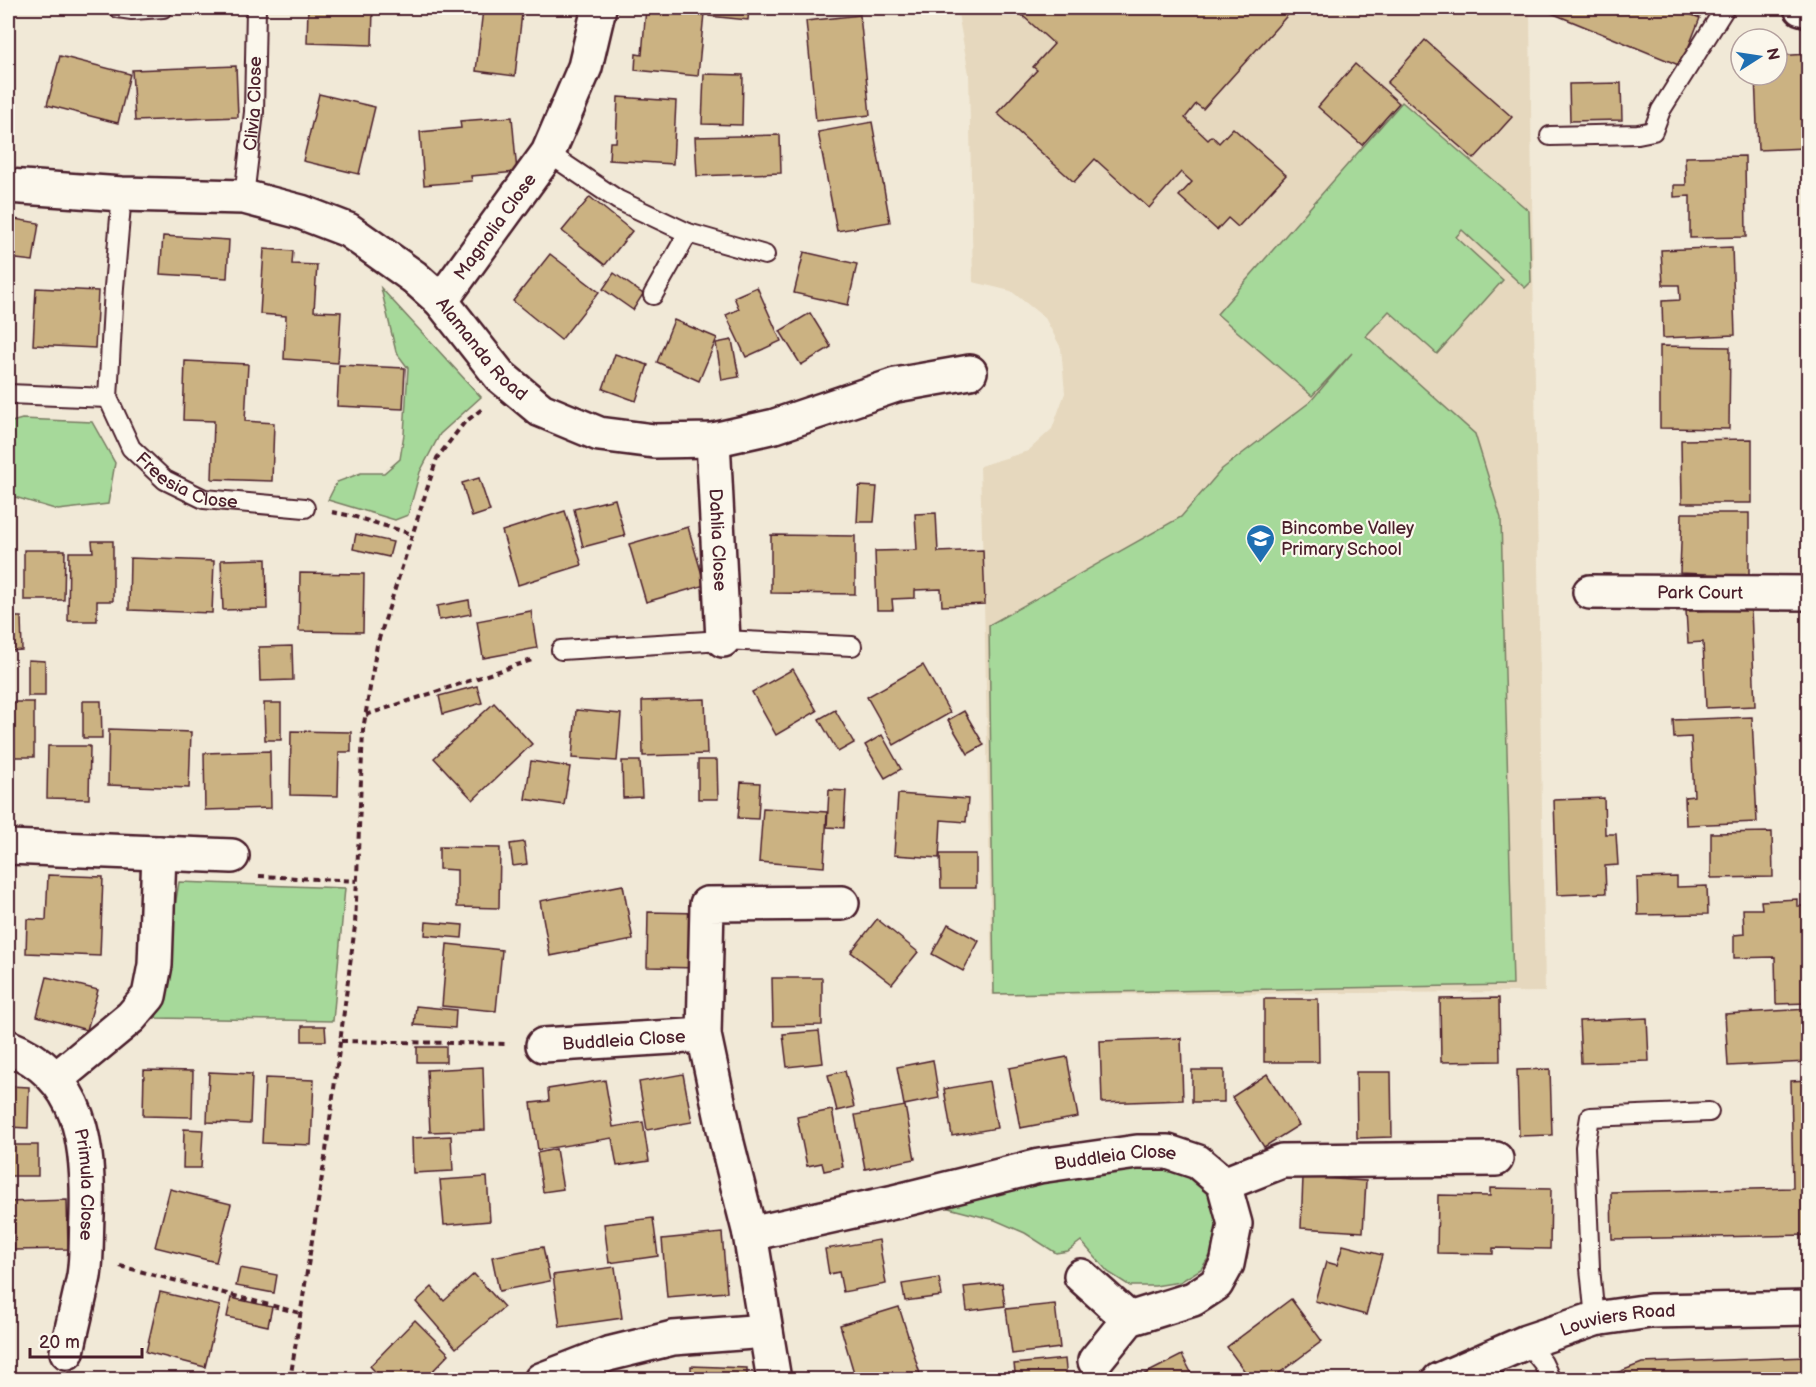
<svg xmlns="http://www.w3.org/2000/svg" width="1816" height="1387" font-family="'Balsamiq Sans',sans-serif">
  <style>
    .built { fill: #e6d8be }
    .green { fill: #a6d99a; stroke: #787c62; stroke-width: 1.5 }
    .building { fill: #cbb282; stroke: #4a1f2b; stroke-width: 1.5 }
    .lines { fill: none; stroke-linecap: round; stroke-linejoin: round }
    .lane-casing { stroke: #4a1f2b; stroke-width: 22 }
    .street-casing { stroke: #4a1f2b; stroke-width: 38 }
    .path { stroke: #4a1f2b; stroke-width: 4; stroke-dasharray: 6 4.5; stroke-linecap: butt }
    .lane { stroke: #fbf7ec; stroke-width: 18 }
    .street { stroke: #fbf7ec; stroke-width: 33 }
    .labels { text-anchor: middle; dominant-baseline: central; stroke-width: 4.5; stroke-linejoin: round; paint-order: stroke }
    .street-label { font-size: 18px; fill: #4a1f2b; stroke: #fbf7ec }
    .poi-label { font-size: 18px; fill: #4a1f2b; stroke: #fbf7ec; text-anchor: start }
  </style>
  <rect width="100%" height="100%" fill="#f1e9d7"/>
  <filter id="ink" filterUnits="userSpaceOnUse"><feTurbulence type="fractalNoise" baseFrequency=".0167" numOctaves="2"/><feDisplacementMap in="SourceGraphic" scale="12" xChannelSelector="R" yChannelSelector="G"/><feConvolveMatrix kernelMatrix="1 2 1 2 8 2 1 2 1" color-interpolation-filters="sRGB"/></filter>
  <g filter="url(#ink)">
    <path class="built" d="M957,8H1530L1532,201L1545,992L992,995L985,639L980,466L1028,451L1052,429L1065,393L1061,348L1045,318L1011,291L973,282L969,74Z"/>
    <g class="green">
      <path d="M1402,102L1529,211L1531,282L1525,288L1462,230L1456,237L1503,280L1437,354L1389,311L1366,336L1475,434L1501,518L1513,985L994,994L989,625L1181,517L1222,469L1310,402L1352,353L1312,396L1217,314Z"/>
      <path d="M381,288L481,397L440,434L420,472L408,515L395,520L328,500L337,482L361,473H384L400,459L404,434L408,368L396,352Z"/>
      <path d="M22,419L92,422L115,463L108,504L58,510L8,495V423Z"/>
      <path d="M179,882L345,888L333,1021L156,1018Z"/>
      <path d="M1142,1165L1182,1169L1205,1184L1215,1205L1219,1229L1212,1253L1201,1269L1180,1282L1155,1286H1130L1108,1272L1081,1241L1068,1251L1056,1253L1025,1233L995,1220L933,1204L1053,1178Z"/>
    </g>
    <g class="building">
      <path d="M308,8H373L372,45L307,43Z"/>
      <path d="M646,8L704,13L698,76L635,70L636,54L642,55Z"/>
      <path d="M710,8H749L748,20L709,16Z"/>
      <path d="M833,8H871V12L833,11Z"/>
      <path d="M1014,8H1294L1203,109L1196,104L1185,118L1208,140L1212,136L1219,143L1233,128L1286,175L1238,227L1228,218L1217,230L1179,196L1192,182L1181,172L1149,208L1095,159L1074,182L997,113L1037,70L1033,67L1054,44Z"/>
      <path d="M1551,8H1674L1700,18L1681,66L1549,12Z"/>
      <path d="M483,9L522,13L515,76L476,71Z"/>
      <path d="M860,15L870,115L816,121L806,21Z"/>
      <path d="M1425,40L1512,117L1474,159L1387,83Z"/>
      <path d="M1808,54V91H1803L1806,148L1758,150L1755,75H1777V56Z"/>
      <path d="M60,56L130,74L118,123L47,105Z"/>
      <path d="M1355,64L1399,103L1362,145L1318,107Z"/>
      <path d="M236,66L238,117L135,121L132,70Z"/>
      <path d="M704,74L743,75L742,125L702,124Z"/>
      <path d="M1621,83L1622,120L1570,121L1569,84Z"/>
      <path d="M319,94L375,107L359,174L303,161Z"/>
      <path d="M618,97L676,101L673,164L609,160L610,142H616Z"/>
      <path d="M512,117L517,172L471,176L472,181L424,185L420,132L461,128L460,121Z"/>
      <path d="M872,122L890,222L837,231L818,132Z"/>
      <path d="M780,135L781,173L697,176L695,137Z"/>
      <path d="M1745,156L1746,237L1690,238V196L1674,197V185H1686L1685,157Z"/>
      <path d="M590,197L632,231L605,265L562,231Z"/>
      <path d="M8,218L39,223L33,261L8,258Z"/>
      <path d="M163,236L229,240L227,278L160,274Z"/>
      <path d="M1732,247L1735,335L1663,338L1662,301L1680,300L1679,285H1663L1661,250Z"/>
      <path d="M264,249L293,251L292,264L317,265L314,311L341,312L338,363L284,359L286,316L260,314Z"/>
      <path d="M804,252L857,264L848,305L794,293Z"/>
      <path d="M550,254L599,292L561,340L513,301Z"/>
      <path d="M614,273L643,294L633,310L603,289Z"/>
      <path d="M757,287L781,341L746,357L726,315L739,309L734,297Z"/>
      <path d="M36,288L98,291L95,348L33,345Z"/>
      <path d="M810,313L831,347L801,365L780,331Z"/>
      <path d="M674,320L717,338L699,381L657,362Z"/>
      <path d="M732,340L739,377L722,380L716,343Z"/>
      <path d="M1660,346L1730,347L1729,429L1660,428Z"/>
      <path d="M615,354L648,365L636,401L603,389Z"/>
      <path d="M185,361L248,364L245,421L274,423L272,481L212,479L214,421L183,420Z"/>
      <path d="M339,365L405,368L403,409L337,406Z"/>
      <path d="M1752,439V503H1682L1681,440Z"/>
      <path d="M479,478L490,511L472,517L462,483Z"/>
      <path d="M859,486L877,487L874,522H857Z"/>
      <path d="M615,499L625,536L583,547L574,509Z"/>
      <path d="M565,511L582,565L518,585L502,531Z"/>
      <path d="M936,513L938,552L983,550L985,604L942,606L941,589L915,590V598L892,599L893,610H877L875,551L917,550L915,514Z"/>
      <path d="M1682,513H1749V576L1680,573Z"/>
      <path d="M688,527L705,585L646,602L629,544Z"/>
      <path d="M356,534L393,542L389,557L353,549Z"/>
      <path d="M771,535L855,536V594L771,593Z"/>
      <path d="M92,541H113V601H97V621H68L69,552H93Z"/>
      <path d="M24,550H65L64,600H24Z"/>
      <path d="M130,558L214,561L212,613L129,610Z"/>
      <path d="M266,559L267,609L223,610L221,560Z"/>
      <path d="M300,573L364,574L363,632L299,631Z"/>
      <path d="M469,600L471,614L439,620L437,606Z"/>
      <path d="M1751,609L1755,706L1706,708L1703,642L1688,643L1686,611Z"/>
      <path d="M531,611L537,648L483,658L477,621Z"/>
      <path d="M8,617H21L22,650L8,651Z"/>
      <path d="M292,646L293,680L260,681L259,647Z"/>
      <path d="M28,660L45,661V696H28Z"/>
      <path d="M923,665L950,713L894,745L867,697Z"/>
      <path d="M793,669L817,711L776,735L752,692Z"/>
      <path d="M477,686L482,703L443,714L439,696Z"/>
      <path d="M705,699L707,754L643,756L642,701Z"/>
      <path d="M83,701H101L102,738H83Z"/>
      <rect x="8" y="702" width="26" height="55"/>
      <path d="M264,703H281V740H265Z"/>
      <path d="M494,703L532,744L473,800L434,758Z"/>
      <path d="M576,710L621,714L617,761L572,758Z"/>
      <path d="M835,710L854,743L838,752L819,719Z"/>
      <path d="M964,711L984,745L968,754L948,720Z"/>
      <path d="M1752,717L1757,822L1686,825L1685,797L1694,796L1691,737L1674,738L1673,720Z"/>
      <path d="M109,729L191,732L189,788L108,785Z"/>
      <path d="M291,731L351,732V752H339L338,796L290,795Z"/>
      <path d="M882,735L901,769L885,778L865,745Z"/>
      <path d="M48,746H90L89,799L47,798Z"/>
      <path d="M270,751L271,808L205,810L204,753Z"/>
      <path d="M698,760H717L718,799H698Z"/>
      <path d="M531,761L570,767L564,805L525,799Z"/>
      <path d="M622,761H640L642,797L623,798Z"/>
      <path d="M741,782L760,783L758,819L738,818Z"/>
      <path d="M829,790L846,791L844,828L827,827Z"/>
      <path d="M898,794L968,799L966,822L941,820L939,858L894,855Z"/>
      <path d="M1604,798L1605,834H1616L1618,865L1605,866L1606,893L1557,895L1554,800Z"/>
      <path d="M763,808L827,812L824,867L759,862Z"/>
      <path d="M1772,832L1773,877L1711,878V833Z"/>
      <path d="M524,842L527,864L513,866L510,844Z"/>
      <path d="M439,847L500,848L499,908L457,907V870L439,869Z"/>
      <path d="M940,854H976V888H941Z"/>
      <path d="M48,875L103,877L100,956L26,953L27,919L46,920Z"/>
      <path d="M1677,877V887L1707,886L1708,914L1638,915L1637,878Z"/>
      <path d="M623,885L633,940L550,956L540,901Z"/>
      <path d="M1797,899V906H1808V1003L1776,1004L1775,957L1734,958V935L1744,934L1743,909H1762L1761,901Z"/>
      <path d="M648,912L701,913L700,968L647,967Z"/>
      <path d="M877,919L918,952L892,984L851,952Z"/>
      <path d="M426,922L463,925L462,938L425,935Z"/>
      <path d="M948,924L979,941L963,971L932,954Z"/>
      <path d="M447,944L502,950L496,1011L442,1006Z"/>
      <path d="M47,977L98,990L87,1030L37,1016Z"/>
      <path d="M772,978H822V1025L773,1026Z"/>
      <path d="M1499,998L1500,1061L1441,1062L1440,999Z"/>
      <path d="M1264,999H1318L1319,1062H1264Z"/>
      <path d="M416,1006L456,1010L455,1028L414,1025Z"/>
      <path d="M1808,1009V1062L1728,1066L1725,1014Z"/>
      <path d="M1647,1018L1649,1061L1581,1063L1579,1021Z"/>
      <path d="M302,1026H325L326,1041H302Z"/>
      <path d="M819,1031L823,1063L787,1067L783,1034Z"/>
      <path d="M1181,1038L1183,1100L1102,1103L1100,1041Z"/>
      <rect x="417" y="1047" width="29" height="15"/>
      <path d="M1067,1057L1078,1117L1020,1128L1009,1068Z"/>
      <path d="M933,1060L939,1098L904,1105L897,1067Z"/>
      <path d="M483,1067L485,1130L430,1132L427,1070Z"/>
      <path d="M1550,1069L1552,1135L1519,1136L1517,1070Z"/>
      <path d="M144,1070L193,1071L192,1117L143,1116Z"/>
      <rect x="1192" y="1070" width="32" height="32"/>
      <path d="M845,1071L854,1107L837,1111L828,1075Z"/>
      <path d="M209,1072L252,1074L250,1124L207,1122Z"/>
      <path d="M1356,1072H1391L1392,1137L1357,1138Z"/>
      <path d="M683,1074L692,1122L647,1130L639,1082Z"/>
      <path d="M1267,1074L1299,1125L1264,1147L1232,1097Z"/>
      <path d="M265,1078L314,1080L311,1145L262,1143Z"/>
      <path d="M605,1080L613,1127L643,1122L649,1161L617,1166L612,1138L538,1150L531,1103L549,1101L548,1089Z"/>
      <path d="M1808,1080V1235L1612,1239L1611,1192L1793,1188L1791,1081Z"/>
      <path d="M989,1081L997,1128L952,1136L944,1089Z"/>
      <path d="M8,1086L29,1087L28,1128L8,1127Z"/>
      <path d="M905,1106L915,1159L865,1169L855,1115Z"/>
      <path d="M832,1110L843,1167L824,1171L822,1163L807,1166L797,1117Z"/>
      <path d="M184,1129L203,1130L201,1168H183Z"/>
      <path d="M451,1136L453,1171L413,1173L412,1138Z"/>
      <rect x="8" y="1145" width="30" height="31"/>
      <path d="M556,1149L563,1189L543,1192L537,1153Z"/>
      <path d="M487,1177L490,1221L444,1225L440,1180Z"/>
      <path d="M1303,1177L1366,1181L1363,1232L1301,1228Z"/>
      <path d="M1490,1188L1551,1189L1550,1249L1493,1248V1254L1437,1253L1438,1195L1490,1196Z"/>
      <path d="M170,1189L231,1204L216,1262L155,1247Z"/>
      <path d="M67,1200L68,1249L14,1250V1224H8V1202Z"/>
      <path d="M653,1218L658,1256L609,1263L604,1224Z"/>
      <path d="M722,1233L727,1292L667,1297L662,1239Z"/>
      <path d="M879,1240L886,1284L843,1292L839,1272L829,1274L825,1249Z"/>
      <path d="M1343,1245L1382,1255L1366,1315L1315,1301L1326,1262L1337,1265Z"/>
      <path d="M543,1247L550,1281L499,1291L492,1257Z"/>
      <path d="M615,1267L622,1318L560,1327L553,1275Z"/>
      <path d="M240,1268L277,1275L274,1293L236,1286Z"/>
      <path d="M474,1274L504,1307L456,1348L416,1302L432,1287L444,1301Z"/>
      <path d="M939,1278L942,1296L905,1301L902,1284Z"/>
      <path d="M1002,1283L1005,1306L967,1311L964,1287Z"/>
      <path d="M160,1292L220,1306L205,1367L146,1352Z"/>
      <path d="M231,1298L272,1307L268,1326L227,1317Z"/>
      <path d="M1291,1299L1322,1341L1270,1380H1251L1227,1347Z"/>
      <path d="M1055,1304L1060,1348L1012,1354L1006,1309Z"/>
      <path d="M899,1307L922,1380H856L840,1325Z"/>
      <path d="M415,1320L449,1354L424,1380H383L370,1366Z"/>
      <path d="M1182,1355L1195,1380H1133Z"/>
      <path d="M1808,1357V1380H1598L1642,1363Z"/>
      <path d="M1065,1359L1067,1380H1016L1014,1364Z"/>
      <path d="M691,1366L747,1368V1380H691Z"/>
    </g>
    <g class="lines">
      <defs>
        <g id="lane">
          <path d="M118,8L132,10L163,8"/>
          <path d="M1550,136L1638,134L1653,131L1661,110L1725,8"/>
          <path d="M548,153L618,200L688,233L765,255"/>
          <path id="s1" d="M122,194L114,287L108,398L131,448L165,480L204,499L305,508"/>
          <path id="s2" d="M244,197L254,112L256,8"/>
          <path d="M653,295L688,233"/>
          <path d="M8,394L108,398"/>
          <path d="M561,650L723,640L852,646"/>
          <path d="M1595,1319L1590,1268L1585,1147L1590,1117L1709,1112"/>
          <path d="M1526,1342L1543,1363L1551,1380"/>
        </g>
        <g id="street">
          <path d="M1801,8L1808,10"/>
          <path id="s3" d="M8,186L122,194L244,197L301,212L348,230L414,277L441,301L500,376L541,410L599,434L654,441L713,440L775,426L896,385L970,372"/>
          <path id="s4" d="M441,301L548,153L585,67L599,8"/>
          <path id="s5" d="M713,440L723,640"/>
          <path id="s6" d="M1590,592L1808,593"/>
          <path d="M8,847L232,856"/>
          <path id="s7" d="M543,1045L704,1035"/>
          <path id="s8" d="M8,1047C83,1076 89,1146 87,1216C86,1236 87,1257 84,1276C79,1301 72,1327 67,1352"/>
          <path d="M56,1079L131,1017L149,996L155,965L159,853"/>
          <path d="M1224,1184L1282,1161L1496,1159"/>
          <path id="s9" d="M750,1234L894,1202L1039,1166L1137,1152H1168L1198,1162L1224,1184L1235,1224L1227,1264L1216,1284L1193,1299L1129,1319L1095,1361"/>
          <path d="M1081,1276L1129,1319"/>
          <path d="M541,1380L608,1354L673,1338L766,1331"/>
          <path d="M774,1380L750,1234L727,1143L704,1035L707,904L842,903"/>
          <path id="s10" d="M1439,1380L1526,1342L1595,1319L1650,1311L1808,1308"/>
        </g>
      </defs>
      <use href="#lane" class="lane-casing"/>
      <use href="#street" class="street-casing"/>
      <g class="path">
        <path d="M332,512L352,516L412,534"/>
        <path d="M366,715L535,659"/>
        <path d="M259,876L357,881"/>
        <path d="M341,1041L509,1044"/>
        <path d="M120,1266L300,1313"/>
        <path d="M290,1380L326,1151L355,926L363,730L377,645L437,458L464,423L482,409"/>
      </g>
      <use href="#lane" class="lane"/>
      <use href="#street" class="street"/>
    </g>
  </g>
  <defs>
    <symbol id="school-pin" viewBox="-11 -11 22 30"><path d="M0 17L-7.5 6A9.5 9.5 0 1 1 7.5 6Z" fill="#1f6fb2" stroke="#fbf7ec"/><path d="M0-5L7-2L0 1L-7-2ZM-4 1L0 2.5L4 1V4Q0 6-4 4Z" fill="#fff"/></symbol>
  </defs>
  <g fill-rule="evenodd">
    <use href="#school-pin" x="1244" y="522" width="33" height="45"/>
  </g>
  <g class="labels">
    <g class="street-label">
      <text stroke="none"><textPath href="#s2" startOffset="94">Clivia Close</textPath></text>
      <text stroke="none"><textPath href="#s4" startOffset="92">Magnolia Close</textPath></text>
      <text stroke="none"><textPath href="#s3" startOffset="526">Alamanda Road</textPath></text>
      <text stroke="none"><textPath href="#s1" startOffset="327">Freesia Close</textPath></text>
      <text stroke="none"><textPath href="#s5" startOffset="100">Dahlia Close</textPath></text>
      <text stroke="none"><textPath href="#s6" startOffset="110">Park Court</textPath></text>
      <text stroke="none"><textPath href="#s7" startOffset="81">Buddleia Close</textPath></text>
      <text stroke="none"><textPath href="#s9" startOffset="374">Buddleia Close</textPath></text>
      <text stroke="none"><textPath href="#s8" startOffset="170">Primula Close</textPath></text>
      <text stroke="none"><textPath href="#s10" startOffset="190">Louviers Road</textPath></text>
    </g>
    <g class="poi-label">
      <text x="1281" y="528">Bincombe Valley<tspan x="1281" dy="21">Primary School</tspan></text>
    </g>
  </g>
  <rect width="1816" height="1387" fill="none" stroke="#fbf7ec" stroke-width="30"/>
  <rect x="15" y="15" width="1786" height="1357" fill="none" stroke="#4a1f2b" stroke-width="2" filter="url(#ink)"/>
  <g transform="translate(1759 57) rotate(78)"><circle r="28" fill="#fbf7ec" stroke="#b4a19f" stroke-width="1.5"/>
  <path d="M0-4.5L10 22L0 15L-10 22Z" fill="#1f6fb2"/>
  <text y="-9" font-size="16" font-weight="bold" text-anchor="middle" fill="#4a1f2b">N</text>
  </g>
  <path d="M30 1348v9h112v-9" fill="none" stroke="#4a1f2b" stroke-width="3"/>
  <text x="39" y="1348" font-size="18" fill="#4a1f2b" stroke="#fbf7ec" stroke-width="4.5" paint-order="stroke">20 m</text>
</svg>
